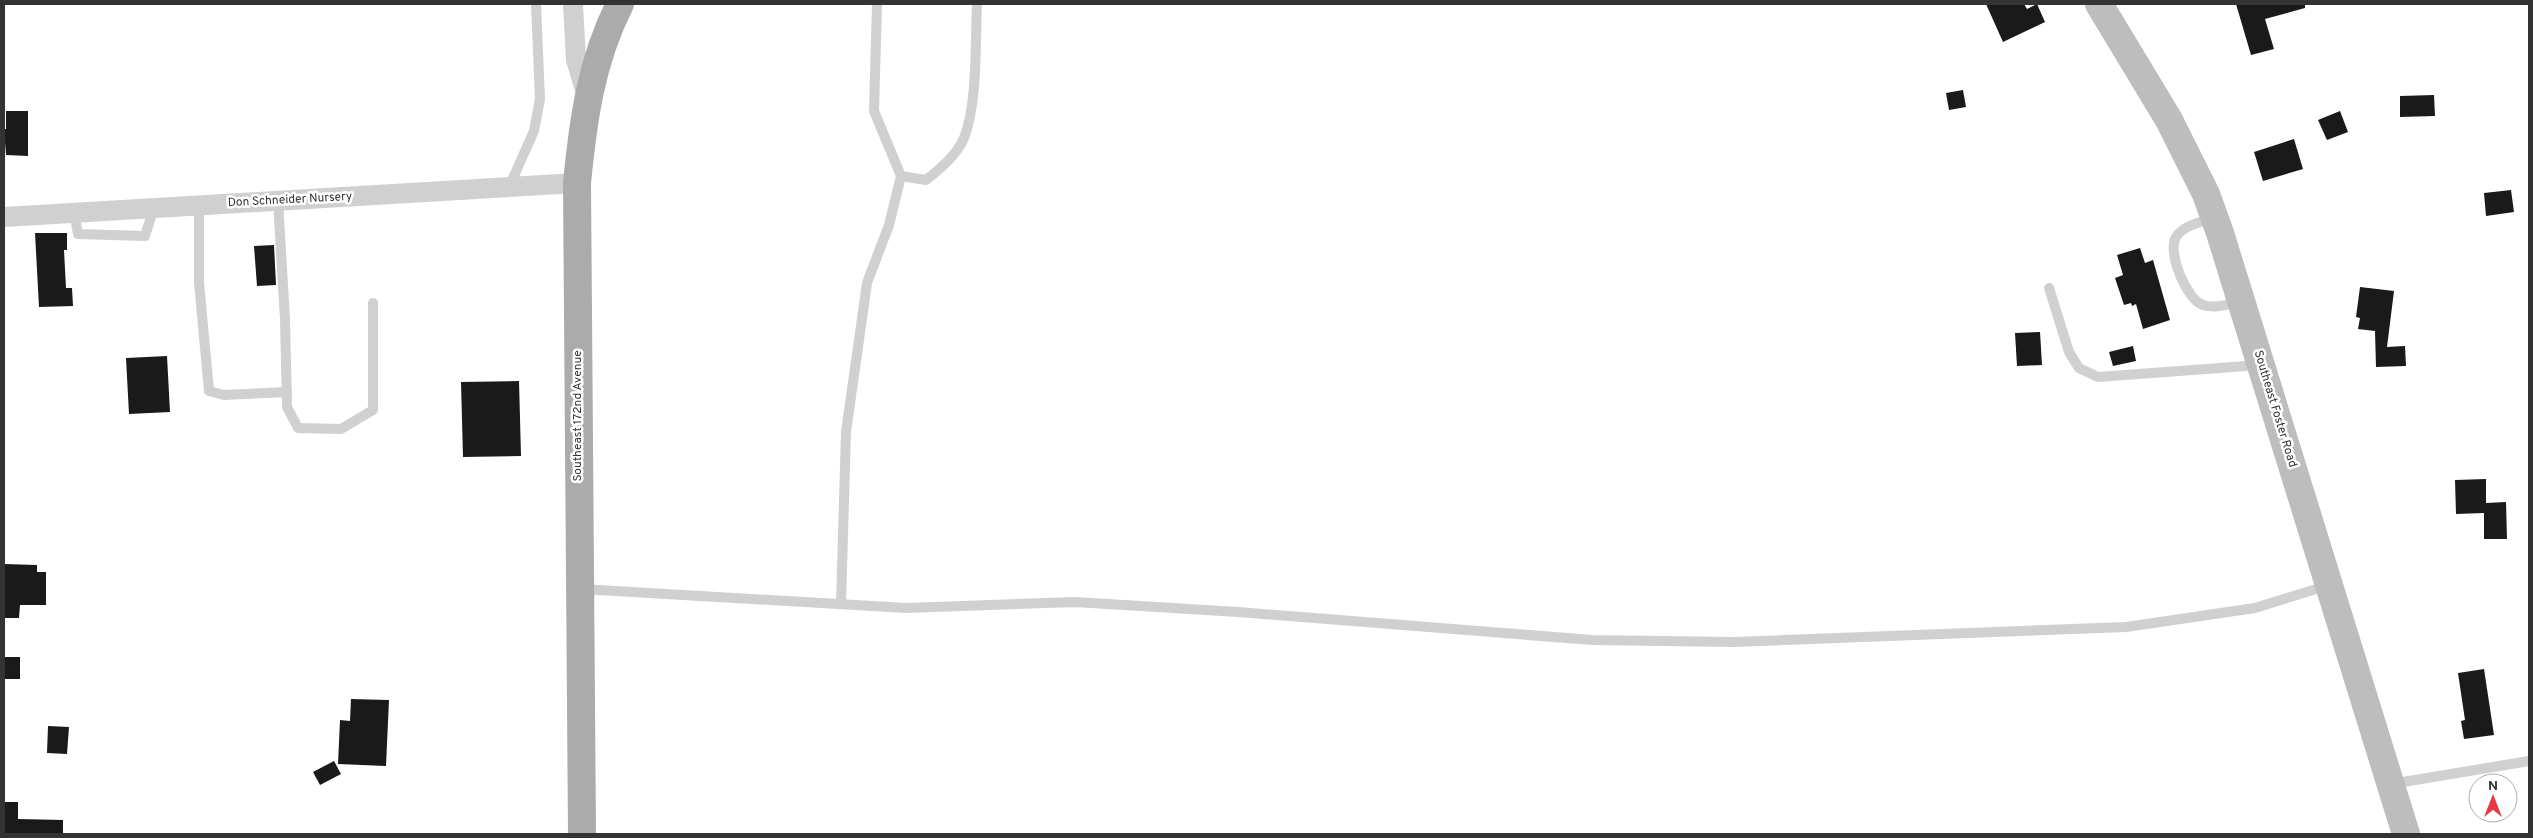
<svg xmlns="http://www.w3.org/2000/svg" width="2533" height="838" font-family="Overpass,sans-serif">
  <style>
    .building { fill: #1a1a1a }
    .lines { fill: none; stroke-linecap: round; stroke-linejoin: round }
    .lane { stroke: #d0d0d0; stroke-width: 10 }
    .street { stroke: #d0d0d0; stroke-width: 20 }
    .secondary { stroke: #bdbdbd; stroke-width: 28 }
    .primary { stroke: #ababab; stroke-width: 28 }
    .labels { text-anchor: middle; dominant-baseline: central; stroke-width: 5; stroke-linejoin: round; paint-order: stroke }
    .street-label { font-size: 12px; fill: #333; stroke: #fff }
  </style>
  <rect width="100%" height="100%" fill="#fff"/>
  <g class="building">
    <path d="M1986,4H2024L2027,9L2037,4L2045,22L2003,42Z"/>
    <path d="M2236,4H2305V8L2265,19L2274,49L2251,55Z"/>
    <path d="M1963,90L1966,107L1949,110L1946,93Z"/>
    <path d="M2434,95L2435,116L2400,117V96Z"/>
    <path d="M6,111H28V156L6,155L4,129H6Z"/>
    <path d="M2340,111L2348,132L2327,140L2318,120Z"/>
    <path d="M2294,139L2303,169L2263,181L2254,152Z"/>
    <path d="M2511,190L2514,212L2486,216L2484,193Z"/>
    <path d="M35,233H67V250H64L66,288H72L73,306L39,307Z"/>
    <path d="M274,245L276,285L257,286L254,246Z"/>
    <path d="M2140,248L2145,263L2153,260L2170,320L2143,329L2136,304L2132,306L2131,303L2124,305L2115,278L2123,275L2117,255Z"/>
    <path d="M2360,287L2394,291L2387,347L2405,346L2406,366L2376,367L2375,331L2358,329L2360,318L2356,317Z"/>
    <path d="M2040,332L2042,365L2017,366L2015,333Z"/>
    <path d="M2133,346L2136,361L2113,366L2109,352Z"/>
    <path d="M167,356L170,412L129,414L126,358Z"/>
    <path d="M519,381L521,456L463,457L461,382Z"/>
    <path d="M2486,479V503L2506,502L2507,539H2484V513L2456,514L2455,480Z"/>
    <path d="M4,564L37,565V572H46V605H20L19,618H4Z"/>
    <rect x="4" y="657" width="16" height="22"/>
    <path d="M2484,669L2494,735L2464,739L2461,721L2465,720L2458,673Z"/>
    <path d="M351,699L389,700L386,766L338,764L340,720L350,721Z"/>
    <path d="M48,726L69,727L67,754L47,753Z"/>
    <path d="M334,761L341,774L320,785L313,772Z"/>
    <path d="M4,802H18V819L63,820V834H4Z"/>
  </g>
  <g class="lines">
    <g class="lane">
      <path d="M901,176L926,180C940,169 957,155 964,138C978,102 975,42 977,4"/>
      <path d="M509,187L534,131L540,99L536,4"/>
      <path d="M278,200L285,319L287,407L298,428L341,429L373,410V303"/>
      <path d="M199,205V282L209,391L224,395L287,392"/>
      <path d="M74,212L78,234L145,236L154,207"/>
      <path d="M2214,218C2202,222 2183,225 2176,237C2167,252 2186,299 2203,305C2215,309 2229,304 2241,302"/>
      <path d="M2049,288L2069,352L2079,368L2098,377L2260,365"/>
      <path d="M581,589L906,608L1075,602L1238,612L1592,640L1734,642L2126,627L2255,608L2329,585"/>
      <path d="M841,604L846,432L867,283L889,225L901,176L874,111L877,4"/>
      <path d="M2391,784L2529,761"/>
    </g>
    <g class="street">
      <path d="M573,4L576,60L587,97"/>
      <path d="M4,217L577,183"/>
    </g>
    <path class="secondary" d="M2099,4L2169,120L2206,194L2220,233L2406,834"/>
    <path class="primary" d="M582,834L577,183C583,121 591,61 620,4"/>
  </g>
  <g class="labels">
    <g class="street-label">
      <text transform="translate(290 200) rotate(-3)">Don Schneider Nursery</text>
      <text transform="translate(2275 409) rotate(73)">Southeast Foster Road</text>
      <text transform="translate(578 416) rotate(-90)">Southeast 172nd Avenue</text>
    </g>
  </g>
  <rect width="2533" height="838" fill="none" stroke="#333333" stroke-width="10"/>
  <g transform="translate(2493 798)"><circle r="24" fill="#ffffff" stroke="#adadad"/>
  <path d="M0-4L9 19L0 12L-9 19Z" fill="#e63946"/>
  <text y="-8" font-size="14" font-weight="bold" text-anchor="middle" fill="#333333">N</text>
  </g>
</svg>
